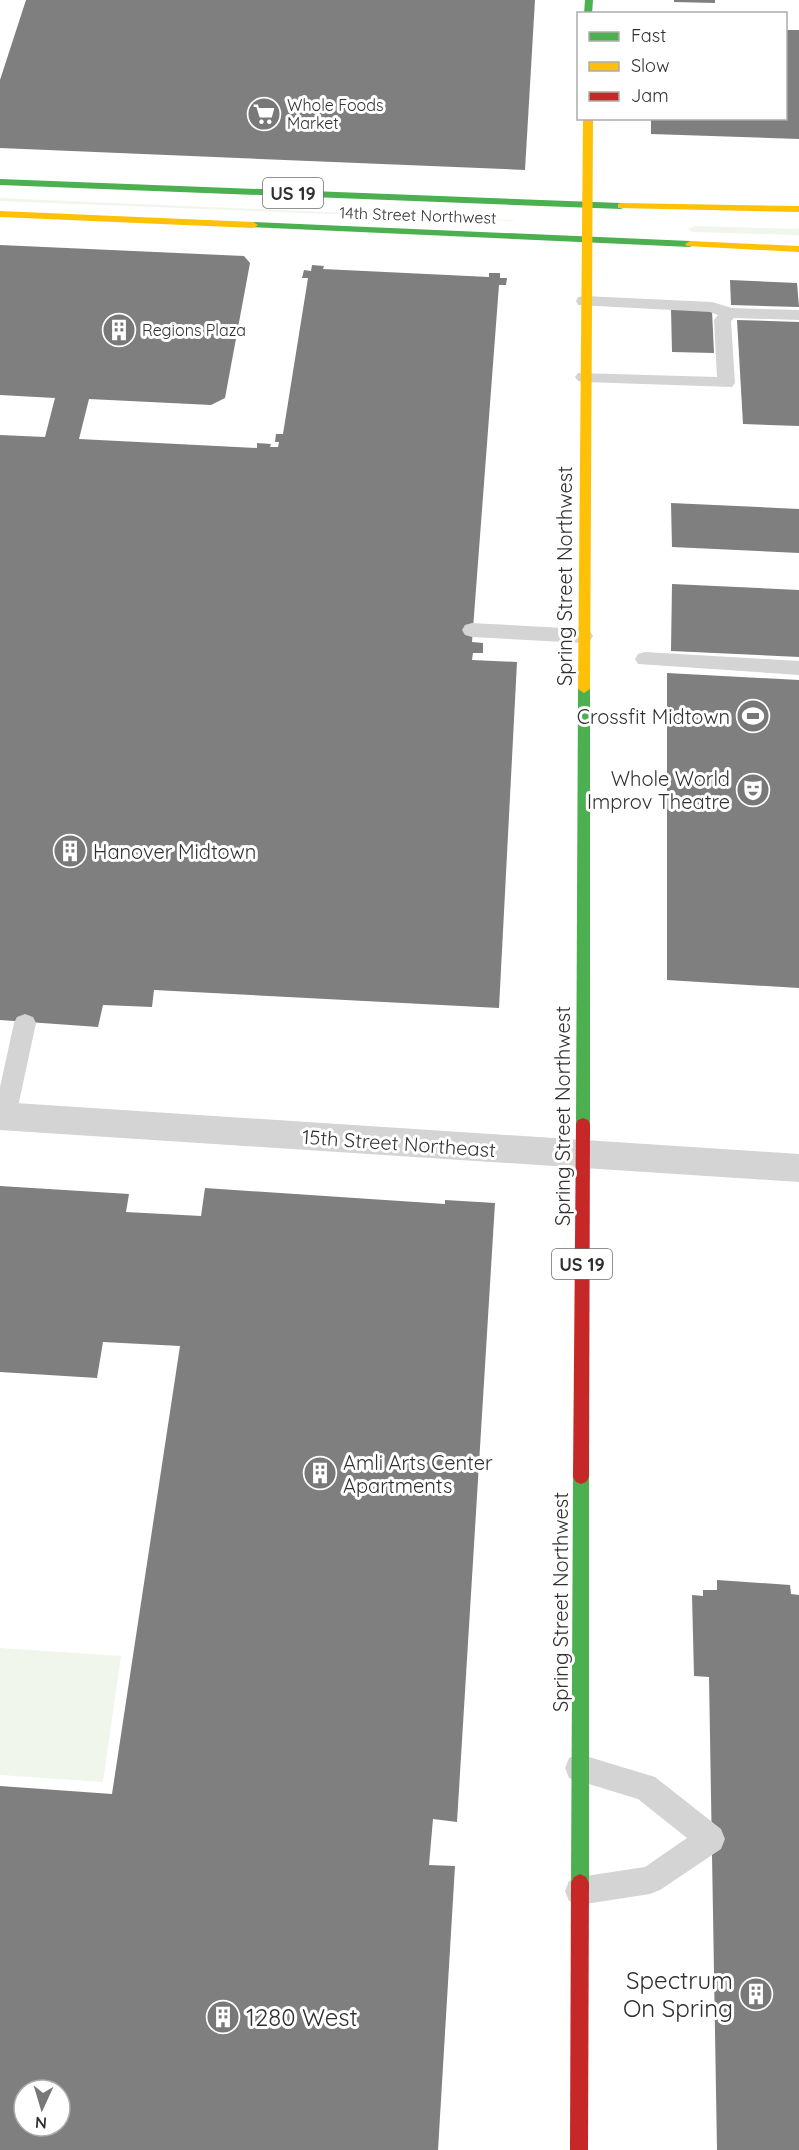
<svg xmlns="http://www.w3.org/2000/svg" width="799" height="2150" font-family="Quicksand,sans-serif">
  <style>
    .green { fill: #f0f6ec }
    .building { fill: #7f7f7f; fill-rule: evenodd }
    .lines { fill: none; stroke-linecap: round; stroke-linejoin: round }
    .lane { fill: #d4d4d4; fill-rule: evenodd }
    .street { fill: #d4d4d4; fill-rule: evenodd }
    .fast { fill: #4caf50; fill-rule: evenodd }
    .slow { fill: #ffc107; fill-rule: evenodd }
    .jam { fill: #c62828; fill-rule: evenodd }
    .labels { text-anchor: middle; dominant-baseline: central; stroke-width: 6; stroke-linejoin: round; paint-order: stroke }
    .far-poi-label { font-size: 16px; fill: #303030; stroke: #fff; text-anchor: start }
    .far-street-label { font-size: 16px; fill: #303030; stroke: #fff }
    .shield { fill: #fff; stroke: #6e6e6e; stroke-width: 1.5 }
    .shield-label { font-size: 18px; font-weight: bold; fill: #303030 }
    .street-label { font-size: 20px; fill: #303030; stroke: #fff }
    .poi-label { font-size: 20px; fill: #303030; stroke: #fff; text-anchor: end }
    .near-poi-label { font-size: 24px; fill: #303030; stroke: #fff; text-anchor: end }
  </style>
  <rect width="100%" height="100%" fill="#fff"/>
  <g class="green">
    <path d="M0,198L513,220L514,221L0,201Z"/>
    <path d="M695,226L799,229V235L692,232L688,229Z"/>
    <path d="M0,1648L121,1656L103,1782L0,1775Z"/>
  </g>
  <g class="building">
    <path d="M26,0H535L525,170L0,148V80Z"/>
    <path d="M674,0H715V3L674,2Z"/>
    <path d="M786,30H799V139L651,134V118H786Z"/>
    <path d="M0,245L244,256L250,263L225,398L211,405L89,399L79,439L257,448V443L271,444L270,447H278L279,442H275L276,434H283L308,278H302L304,270L311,271L312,265L324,266L323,269L489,277V273H500V278H507L506,285H499L472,642L483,643V653H473L472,660L517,662L499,1008L154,990L152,1007L103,1005L98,1027L0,1020V435L45,437L55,398L0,395Z"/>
    <path d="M730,280L797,283L799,307L731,305Z"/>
    <path d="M671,309L712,310L714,353L672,352Z"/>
    <path d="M737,320L799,322V426L743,424Z"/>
    <path d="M671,503L799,509V553L672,547Z"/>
    <path d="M672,584L799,590V657L671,651Z"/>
    <path d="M667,673L799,680V988L667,980Z"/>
    <path d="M0,1186L129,1194L126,1212L201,1216L205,1188L445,1204V1200L495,1203L457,1822L433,1819L429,1865L455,1866L438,2150H0V1786L112,1794L180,1346L103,1342L97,1378L0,1372ZM24,2090H60V2126H24Z"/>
    <path d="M717,1580L790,1585L791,1594L799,1595V2150H717L709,1677L694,1676L692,1595L703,1596V1590H717Z"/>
  </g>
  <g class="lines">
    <g class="lane">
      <path d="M584,296L712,302L732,308L799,310V320L734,318L731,321L735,383L732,387L584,382L578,381L575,377L578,373L717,377L714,320L718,315L710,312L578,305L576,301L578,297Z"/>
      <path d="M472,623L583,629L590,631L593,636L590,641L583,643L472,637L465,635L462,630L465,625Z"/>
      <path d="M645,652L799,661V675L638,664L635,659L638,654Z"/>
      <path d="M25,1014L33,1017L36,1023L16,1116L13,1123L5,1125L0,1124V1087L14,1023L17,1017Z"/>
      <path d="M579,1754L655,1777L721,1829L725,1839L721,1849L660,1890L650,1894L579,1905L569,1901L565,1891L569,1881L579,1877L645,1867L687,1838L638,1799L569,1778L565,1768L569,1758Z"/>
    </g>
    <path class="street" d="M0,1102L799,1154V1182L0,1130Z"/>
    <g class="fast">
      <path d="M585,0H593L592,14H584Z"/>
      <path d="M0,179L621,203L626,206L621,209L0,185Z"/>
      <path d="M253,222L690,241L695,244L690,247L250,227L248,225Z"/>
      <path d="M584,685L590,689V1124L588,1128H578L576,1124L578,689Z"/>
      <path d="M581,1470L586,1472L589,1477V1883L586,1889L580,1892L574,1889L571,1883L573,1477L576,1472Z"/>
    </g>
    <g class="slow">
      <path d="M583,118H593L590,689L584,693L578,689Z"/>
      <path d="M621,203L799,206V212L618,208V204Z"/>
      <path d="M0,211L253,222L258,225L253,228L0,217Z"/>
      <path d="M690,241L799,246V252L687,246L685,244Z"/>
    </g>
    <g class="jam">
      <path d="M583,1118L588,1120L590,1124L589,1477L586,1482L581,1484L576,1482L573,1477L576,1124L578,1120Z"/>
      <path d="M580,1874L586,1877L589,1883L588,2150H570L571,1883L574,1877Z"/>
    </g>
  </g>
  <defs>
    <symbol id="supermarket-disc" viewBox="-11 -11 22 22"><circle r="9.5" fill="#787878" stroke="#fff"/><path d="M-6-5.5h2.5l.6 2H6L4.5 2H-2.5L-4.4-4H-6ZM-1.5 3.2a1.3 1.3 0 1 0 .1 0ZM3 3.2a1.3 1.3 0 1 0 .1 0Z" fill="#fff"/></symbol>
    <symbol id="building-disc" viewBox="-11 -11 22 22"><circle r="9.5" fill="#787878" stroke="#fff"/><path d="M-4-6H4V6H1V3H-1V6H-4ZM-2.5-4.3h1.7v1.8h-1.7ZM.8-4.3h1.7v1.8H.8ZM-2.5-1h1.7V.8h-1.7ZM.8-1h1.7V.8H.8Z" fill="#fff"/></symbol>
    <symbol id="stadium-disc" viewBox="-11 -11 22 22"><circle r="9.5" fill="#787878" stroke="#fff"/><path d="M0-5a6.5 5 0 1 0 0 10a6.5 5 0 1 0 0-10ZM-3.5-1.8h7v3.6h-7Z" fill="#fff"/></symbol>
    <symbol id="theatre-disc" viewBox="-11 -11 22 22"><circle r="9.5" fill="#787878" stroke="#fff"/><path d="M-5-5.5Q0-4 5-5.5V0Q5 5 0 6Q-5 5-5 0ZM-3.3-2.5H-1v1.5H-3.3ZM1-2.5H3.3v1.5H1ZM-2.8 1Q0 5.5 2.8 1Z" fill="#fff"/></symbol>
  </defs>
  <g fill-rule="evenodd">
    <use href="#supermarket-disc" x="245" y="95" width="38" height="38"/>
    <use href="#building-disc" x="100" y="311" width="38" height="38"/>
    <use href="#stadium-disc" x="734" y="697" width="38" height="38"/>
    <use href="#theatre-disc" x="734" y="771" width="38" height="38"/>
    <use href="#building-disc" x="51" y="832" width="38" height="38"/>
    <use href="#building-disc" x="301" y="1454" width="38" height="38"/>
    <use href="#building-disc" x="737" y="1975" width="38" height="38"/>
    <use href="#building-disc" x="204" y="1998" width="38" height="38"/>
  </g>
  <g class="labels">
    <g class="far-poi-label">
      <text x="287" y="105">Whole Foods<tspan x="287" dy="18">Market</tspan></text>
      <text x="142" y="330">Regions Plaza</text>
    </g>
    <g class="far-street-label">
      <text transform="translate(418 215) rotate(2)">14th Street Northwest</text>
    </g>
    <g class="shield">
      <rect x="263" y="178" width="60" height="30" rx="4.5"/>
      <rect x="552" y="1249" width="60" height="30" rx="4.5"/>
    </g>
    <g class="shield-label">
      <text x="293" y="193">US 19</text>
      <text x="582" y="1264">US 19</text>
    </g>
    <g class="street-label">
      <text transform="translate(564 576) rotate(-90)">Spring Street Northwest</text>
      <text transform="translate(562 1116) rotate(-90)">Spring Street Northwest</text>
      <text transform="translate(399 1143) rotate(4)">15th Street Northeast</text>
      <text transform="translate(560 1602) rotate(-90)">Spring Street Northwest</text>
    </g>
    <g class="poi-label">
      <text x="730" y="716">Crossfit Midtown</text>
      <text x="730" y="778">Whole World<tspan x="730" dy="23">Improv Theatre</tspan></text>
      <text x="93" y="851" text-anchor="start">Hanover Midtown</text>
      <text x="343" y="1462" text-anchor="start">Amli Arts Center<tspan x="343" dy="23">Apartments</tspan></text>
    </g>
    <g class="near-poi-label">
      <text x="733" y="1980">Spectrum<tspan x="733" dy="28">On Spring</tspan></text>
      <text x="246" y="2017" text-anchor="start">1280 West</text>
    </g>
  </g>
  <rect x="577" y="12" width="210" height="108" fill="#ffffff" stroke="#acacac" stroke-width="1.5"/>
  <rect x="589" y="32" width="30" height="9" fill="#4caf50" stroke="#acacac" stroke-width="1.5"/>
  <text x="631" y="42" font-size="18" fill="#303030">Fast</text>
  <rect x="589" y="62" width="30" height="9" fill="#ffc107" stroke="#acacac" stroke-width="1.5"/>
  <text x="631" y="72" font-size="18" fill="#303030">Slow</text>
  <rect x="589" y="92" width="30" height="9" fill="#c62828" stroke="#acacac" stroke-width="1.5"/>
  <text x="631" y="102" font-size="18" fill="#303030">Jam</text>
  <g transform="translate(42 2108) rotate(184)"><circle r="28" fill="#ffffff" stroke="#acacac" stroke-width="1.5"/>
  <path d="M0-4.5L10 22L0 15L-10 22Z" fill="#787878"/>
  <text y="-9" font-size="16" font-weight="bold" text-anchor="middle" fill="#303030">N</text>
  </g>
</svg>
